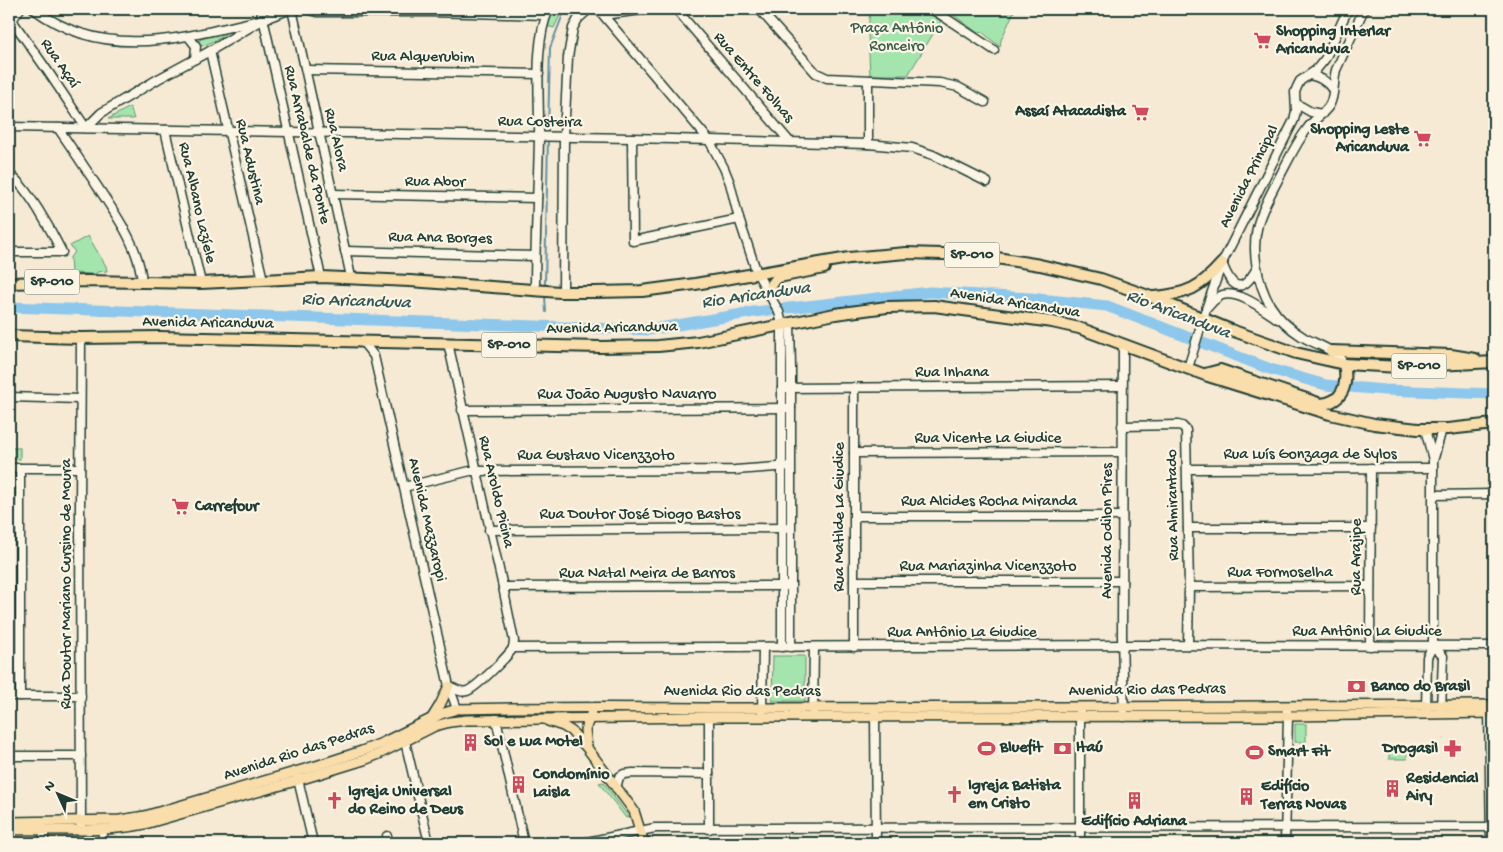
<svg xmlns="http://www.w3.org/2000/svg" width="1503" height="852" font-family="'Gochi Hand',sans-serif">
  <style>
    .green { fill: #a4e5ae; stroke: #629171 }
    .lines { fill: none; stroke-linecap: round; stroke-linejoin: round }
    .stream { stroke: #6190a2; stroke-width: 2 }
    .river { stroke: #8dc7ec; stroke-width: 11 }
    .minor-casing { stroke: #1f3d34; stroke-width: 11 }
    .major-casing { stroke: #1f3d34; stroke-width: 12 }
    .highway-casing { stroke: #1f3d34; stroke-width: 14 }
    .minor { stroke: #fcf5e5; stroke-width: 8 }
    .major { stroke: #f9ddab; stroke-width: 9 }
    .highway { stroke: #f9ddab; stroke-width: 10 }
    .labels { text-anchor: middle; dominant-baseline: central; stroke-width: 4.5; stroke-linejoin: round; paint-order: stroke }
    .shield { fill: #fcf5e5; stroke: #617469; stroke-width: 1 }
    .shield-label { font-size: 15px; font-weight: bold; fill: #1f3d34 }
    .park-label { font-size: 16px; fill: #3a5f4c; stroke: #fcf5e5 }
    .poi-label { font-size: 16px; font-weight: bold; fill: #1f3d34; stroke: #fcf5e5; text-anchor: start }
    .street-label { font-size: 16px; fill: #1f3d34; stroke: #fcf5e5 }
    .water-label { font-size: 18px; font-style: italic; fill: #355959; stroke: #fcf5e5 }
  </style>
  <rect width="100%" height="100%" fill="#f6ead4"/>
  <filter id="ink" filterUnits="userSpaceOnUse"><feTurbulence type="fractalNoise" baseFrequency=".02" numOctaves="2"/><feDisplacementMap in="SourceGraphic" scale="10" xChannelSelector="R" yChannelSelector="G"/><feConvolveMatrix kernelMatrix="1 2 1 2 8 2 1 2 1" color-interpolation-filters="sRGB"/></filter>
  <g filter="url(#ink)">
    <g class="green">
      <path d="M555,9H563L554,28L547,26Z"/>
      <path d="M870,9H920L941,21L908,75H870L868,33Z"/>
      <path d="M945,9H1015L1001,40L1000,47L981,31L978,33Z"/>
      <path d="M223,33L225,34L224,36L203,46L200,45L198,42L201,39Z"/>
      <path d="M130,107L134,119H108Z"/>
      <path d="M88,236L106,266L107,271L97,272L96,274L71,273L70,257L75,252L70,246Z"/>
      <rect x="9" y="448" width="11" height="11"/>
      <path d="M773,656H805V701H772Z"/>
      <rect x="1295" y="724" width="11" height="18"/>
      <rect x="1389" y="750" width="18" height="9"/>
      <path d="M603,782L629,817L626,818L599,783Z"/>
    </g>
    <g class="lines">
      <g class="stream">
        <path d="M548,134L550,48L565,9"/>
        <path d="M545,286L548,138"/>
        <path d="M545,296L546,312"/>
      </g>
      <path class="river" d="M9,307L648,330L754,312L930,292L1030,298L1107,306L1270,369L1326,385L1385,390L1494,394"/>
      <defs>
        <g id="minor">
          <path d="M34,9C106,63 185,37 264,19"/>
          <path d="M261,9L321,277"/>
          <path d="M292,9L351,277"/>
          <path d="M307,9L317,12H430L546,15"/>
          <path d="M598,9L709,140L724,168L730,183L739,219L757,273L779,312L782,324V647"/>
          <path d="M676,9L790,142"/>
          <path d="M759,9L816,73L827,78L940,83L958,87L985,102"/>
          <path d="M932,9L994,50"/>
          <path d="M604,15L649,9"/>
          <path d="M9,16L49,73L86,128"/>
          <path d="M188,36L196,46L195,59"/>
          <path d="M9,39L14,17L20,9"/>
          <path d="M210,51L263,280"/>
          <path d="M306,70L539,74"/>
          <path d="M1310,75C1320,77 1327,81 1332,89"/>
          <path d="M1297,104L1311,112L1322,114"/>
          <path d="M9,127L632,138L868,144L912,148L933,155L987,182"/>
          <path d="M58,128C71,147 84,166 97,186C116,215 140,247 142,283"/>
          <path d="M86,128L101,113L158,79L210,51L264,19L291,9"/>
          <path d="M165,130L201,283"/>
          <path d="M632,138L633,241L739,219"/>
          <path d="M868,144V81"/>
          <path d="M9,174C27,186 52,232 62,252H9"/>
          <path d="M333,194L537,198"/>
          <path d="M345,251L535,256"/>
          <path d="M1222,263C1232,289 1242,295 1257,268"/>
          <path d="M535,291C535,240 538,189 539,138C540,100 533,43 549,9"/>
          <path d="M563,292L564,137L568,57L573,28L578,19L589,9"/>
          <path d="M1208,307C1211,303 1215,299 1220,296C1237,288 1264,310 1278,319"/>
          <path d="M790,322L791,368V647"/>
          <path d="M362,341L374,356L449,686L457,709"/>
          <path d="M448,343L503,587L514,641L513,648"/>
          <path d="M1123,344L1122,636L1124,717"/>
          <path d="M1344,364C1335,349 1317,345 1303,337C1290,329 1278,318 1270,305C1257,282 1251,250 1258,224C1263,206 1274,188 1282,172C1290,157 1297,142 1307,129C1313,119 1325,114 1330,104C1335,94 1333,81 1336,70L1364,9"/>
          <path d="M1188,368L1206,309L1222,263L1294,120L1296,111L1295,92L1297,87L1300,81L1316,70L1325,59L1348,9"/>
          <path d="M854,387V647"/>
          <path d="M782,388L1122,386"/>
          <path d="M9,397L80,399"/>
          <path d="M462,410L791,408"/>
          <path d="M1122,426L1178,425L1182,426L1186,430L1189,587L1188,645"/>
          <path d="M1425,429L1433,460V646L1427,657L1426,711"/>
          <path d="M854,453L1122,452"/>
          <path d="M1434,458L1442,429"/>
          <path d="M9,468H80"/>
          <path d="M1187,469L1433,468"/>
          <path d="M404,487L470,471L735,470L790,466"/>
          <path d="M1434,495L1494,494"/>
          <path d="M855,516H1122"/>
          <path d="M1188,528H1371"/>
          <path d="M489,530L785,528"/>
          <path d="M854,581H1122"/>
          <path d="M503,587L786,586"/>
          <path d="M1189,587L1370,586"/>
          <path d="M1370,646L1371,468"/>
          <path d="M1433,646L1443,656L1441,710"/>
          <path d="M513,648L1136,645L1494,646"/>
          <path d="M449,686C455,689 461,693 467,691C476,688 508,656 513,648"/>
          <path d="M9,696H81"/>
          <path d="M20,696V468"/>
          <path d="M1489,708L1491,843"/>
          <path d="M762,712L763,647"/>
          <path d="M875,712L876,843"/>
          <path d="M1080,712V843"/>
          <path d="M813,717L814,647"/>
          <path d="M496,719L524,843"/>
          <path d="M404,737L429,843"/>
          <path d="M9,756H81"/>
          <path d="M297,775L313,843"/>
          <path d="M616,788L619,777L624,774L633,773L709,774"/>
          <path d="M81,826L80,511L81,338"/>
          <path d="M102,829L104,843"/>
          <path d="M709,829V717"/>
          <path d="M387,836L389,843"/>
          <path d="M40,843L44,840V829"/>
          <path d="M582,843L655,828L1494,827"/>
          <path d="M1285,843L1288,716L1286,706"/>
        </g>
        <g id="major">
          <path d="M432,718L440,705L449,686"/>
          <path d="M548,721L563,726L571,731L587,748L634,811L644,843"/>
          <path d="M587,747L585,730L591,714"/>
          <path d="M9,822L120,820L145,816L319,765L362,751L382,743L441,714L457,709C560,706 662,708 765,708C1008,707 1251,707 1494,705"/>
          <path d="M9,830C54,829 101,833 145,824L299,780L364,760L379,754L435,726L450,722L467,720L709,717L1288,716L1494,713"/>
        </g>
        <g id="highway">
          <path d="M9,283L85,281L201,283L321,277L410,281L560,292H595L642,291L695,284L849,258L906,253L978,255L1040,265L1101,279L1151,297L1231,330L1296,353L1344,364L1400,367L1494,362"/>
          <path d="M769,294C771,287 772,281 779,277L824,268"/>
          <path d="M1154,297C1188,294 1200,288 1222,263"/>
          <path d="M9,336L81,338L159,337L600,347L658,346L698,342L835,314L887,307L934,306L1052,322L1079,328L1208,376L1330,414L1374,424L1418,429H1448L1494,424"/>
          <path d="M1331,351L1451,355L1475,359"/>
          <path d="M1205,374L1220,370L1321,404C1344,402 1348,383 1344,364"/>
        </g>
      </defs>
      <use href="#minor" class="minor-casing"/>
      <use href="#major" class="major-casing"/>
      <use href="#highway" class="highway-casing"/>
      <use href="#minor" class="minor"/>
      <use href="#major" class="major"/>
      <use href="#highway" class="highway"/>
    </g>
  </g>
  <defs>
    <symbol id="supermarket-bare" viewBox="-9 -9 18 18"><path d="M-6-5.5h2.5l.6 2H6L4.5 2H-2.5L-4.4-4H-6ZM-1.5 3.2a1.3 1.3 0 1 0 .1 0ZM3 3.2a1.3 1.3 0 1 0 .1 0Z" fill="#d1495b" stroke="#fcf5e5" stroke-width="2.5" paint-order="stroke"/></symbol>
    <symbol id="bank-bare" viewBox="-9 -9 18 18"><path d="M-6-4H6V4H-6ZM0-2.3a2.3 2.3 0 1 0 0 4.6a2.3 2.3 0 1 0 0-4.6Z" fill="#d1495b" stroke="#fcf5e5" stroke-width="2.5" paint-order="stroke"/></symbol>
    <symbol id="building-bare" viewBox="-9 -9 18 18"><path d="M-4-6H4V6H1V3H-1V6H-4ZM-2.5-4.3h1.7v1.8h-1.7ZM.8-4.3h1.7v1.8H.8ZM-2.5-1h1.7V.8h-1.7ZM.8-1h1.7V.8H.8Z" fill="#d1495b" stroke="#fcf5e5" stroke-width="2.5" paint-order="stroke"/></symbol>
    <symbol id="stadium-bare" viewBox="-9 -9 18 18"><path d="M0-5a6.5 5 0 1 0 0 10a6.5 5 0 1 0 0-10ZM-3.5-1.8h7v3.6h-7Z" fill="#d1495b" stroke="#fcf5e5" stroke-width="2.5" paint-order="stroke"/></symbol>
    <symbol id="pharmacy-bare" viewBox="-9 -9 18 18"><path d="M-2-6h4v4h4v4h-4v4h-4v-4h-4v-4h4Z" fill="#d1495b" stroke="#fcf5e5" stroke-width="2.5" paint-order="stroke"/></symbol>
    <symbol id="church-bare" viewBox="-9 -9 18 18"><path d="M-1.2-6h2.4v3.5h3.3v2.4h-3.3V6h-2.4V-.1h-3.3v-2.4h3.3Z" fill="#d1495b" stroke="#fcf5e5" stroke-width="2.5" paint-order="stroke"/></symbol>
  </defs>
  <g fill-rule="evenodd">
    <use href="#supermarket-bare" x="1250" y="28" width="25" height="25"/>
    <use href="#supermarket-bare" x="1128" y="100" width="25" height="25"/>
    <use href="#supermarket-bare" x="1410" y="126" width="25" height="25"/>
    <use href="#supermarket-bare" x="168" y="494" width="25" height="25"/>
    <use href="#bank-bare" x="1344" y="674" width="25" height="25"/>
    <use href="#building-bare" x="458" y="730" width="25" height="25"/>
    <use href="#stadium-bare" x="974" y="736" width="25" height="25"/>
    <use href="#bank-bare" x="1050" y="736" width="25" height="25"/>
    <use href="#pharmacy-bare" x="1440" y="736" width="25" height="25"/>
    <use href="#stadium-bare" x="1242" y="740" width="25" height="25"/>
    <use href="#building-bare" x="506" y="772" width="25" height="25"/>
    <use href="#building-bare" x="1380" y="776" width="25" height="25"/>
    <use href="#church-bare" x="942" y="782" width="25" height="25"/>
    <use href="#building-bare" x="1234" y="784" width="25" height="25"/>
    <use href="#building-bare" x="1122" y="788" width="25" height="25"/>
    <use href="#church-bare" x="322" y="788" width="25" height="25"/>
  </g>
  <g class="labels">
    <g class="shield">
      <rect x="944.5" y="242.5" width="55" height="25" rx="4"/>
      <rect x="24.5" y="269.5" width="55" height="25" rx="4"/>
      <rect x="481.5" y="332.5" width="55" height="25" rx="4"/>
      <rect x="1391.5" y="353.5" width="55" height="25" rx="4"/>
    </g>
    <g class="shield-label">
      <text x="972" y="255">SP-010</text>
      <text x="52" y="282">SP-010</text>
      <text x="509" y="345">SP-010</text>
      <text x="1419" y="366">SP-010</text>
    </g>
    <g class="park-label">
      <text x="897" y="29">Praça Antônio<tspan x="897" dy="18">Ronceiro</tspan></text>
    </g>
    <g class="poi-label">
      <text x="1276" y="32">Shopping Interlar<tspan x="1276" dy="18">Aricanduva</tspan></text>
      <text x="1126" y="112" text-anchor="end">Assaí Atacadista</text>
      <text x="1409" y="130" text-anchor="end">Shopping Leste<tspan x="1409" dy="18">Aricanduva</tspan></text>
      <text x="195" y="507">Carrefour</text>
      <text x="1371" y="687">Banco do Brasil</text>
      <text x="484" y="742">Sol e Lua Motel</text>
      <text x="1000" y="748">Bluefit</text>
      <text x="1076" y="748">Itaú</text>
      <text x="1438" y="749" text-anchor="end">Drogasil</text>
      <text x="1268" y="752">Smart Fit</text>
      <text x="533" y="775">Condomínio<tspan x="533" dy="18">Laisla</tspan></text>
      <text x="1406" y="779">Residencial<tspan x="1406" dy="18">Airy</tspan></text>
      <text x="968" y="786">Igreja Batista<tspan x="968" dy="18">em Cristo</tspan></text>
      <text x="1261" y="787">Edifício<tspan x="1261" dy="18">Terras Novas</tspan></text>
      <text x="348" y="792">Igreja Universal<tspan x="348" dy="18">do Reino de Deus</tspan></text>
      <text x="1134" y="822" text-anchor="middle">Edifício Adriana</text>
    </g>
    <g class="street-label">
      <text transform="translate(423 58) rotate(1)">Rua Alquerubim</text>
      <text transform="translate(59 64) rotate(55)">Rua Açaí</text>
      <text transform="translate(753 78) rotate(49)">Rua Entre Folhas</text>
      <text transform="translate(540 123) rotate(1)">Rua Costeira</text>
      <text transform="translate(335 140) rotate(77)">Rua Alora</text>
      <text transform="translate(306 145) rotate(77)">Rua Arrabalde da Ponte</text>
      <text transform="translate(249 162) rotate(77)">Rua Adustina</text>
      <text transform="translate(1250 177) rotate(-63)">Avenida Principal</text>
      <text transform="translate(435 183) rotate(1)">Rua Abor</text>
      <text transform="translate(196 203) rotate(77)">Rua Albano Lazíele</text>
      <text transform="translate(440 239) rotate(1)">Rua Ana Borges</text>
      <text transform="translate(1015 304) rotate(9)">Avenida Aricanduva</text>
      <text transform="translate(208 324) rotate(1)">Avenida Aricanduva</text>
      <text transform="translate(612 329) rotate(-1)">Avenida Aricanduva</text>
      <text x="952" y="373">Rua Inhana</text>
      <text x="627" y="395">Rua João Augusto Navarro</text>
      <text x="988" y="439">Rua Vicente La Giudice</text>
      <text x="1310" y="455">Rua Luís Gonzaga de Sylos</text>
      <text x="596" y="456">Rua Gustavo Vicenzzoto</text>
      <text transform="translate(495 492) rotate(77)">Rua Aroldo Picina</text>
      <text x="989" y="502">Rua Alcides Rocha Miranda</text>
      <text transform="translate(1174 505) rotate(-91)">Rua Almirantado</text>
      <text x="640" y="515">Rua Doutor José Diogo Bastos</text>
      <text transform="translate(840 517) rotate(-90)">Rua Matilde La Giudice</text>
      <text transform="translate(426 520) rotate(77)">Avenida Mazzaropi</text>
      <text transform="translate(1108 531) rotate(-90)">Avenida Odilon Pires</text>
      <text transform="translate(1357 557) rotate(-90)">Rua Arajipe</text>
      <text x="988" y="567">Rua Mariazinha Vicenzzoto</text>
      <text x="1280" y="573">Rua Formoselha</text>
      <text x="647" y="574">Rua Natal Meira de Barros</text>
      <text transform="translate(67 584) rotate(-90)">Rua Doutor Mariano Cursino de Moura</text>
      <text x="1367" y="632">Rua Antônio La Giudice</text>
      <text x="962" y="633">Rua Antônio La Giudice</text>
      <text transform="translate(1147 691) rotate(-1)">Avenida Rio das Pedras</text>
      <text x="742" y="692">Avenida Rio das Pedras</text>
      <text transform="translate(299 753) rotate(-18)">Avenida Rio das Pedras</text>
    </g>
    <g class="water-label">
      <text transform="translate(756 296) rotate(-8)">Rio Aricanduva</text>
      <text transform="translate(356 302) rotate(2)">Rio Aricanduva</text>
      <text transform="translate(1178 315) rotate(21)">Rio Aricanduva</text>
    </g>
  </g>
  <rect width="1503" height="852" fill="none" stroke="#fcf5e5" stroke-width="30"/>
  <rect x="15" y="15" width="1473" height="822" fill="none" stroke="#1f3d34" stroke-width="2" filter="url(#ink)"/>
  <g transform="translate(58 794) rotate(314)" stroke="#fcf5e5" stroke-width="4" paint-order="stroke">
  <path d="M0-4L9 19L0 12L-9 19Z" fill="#1f3d34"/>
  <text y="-8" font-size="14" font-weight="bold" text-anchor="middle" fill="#1f3d34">N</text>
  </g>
</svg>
